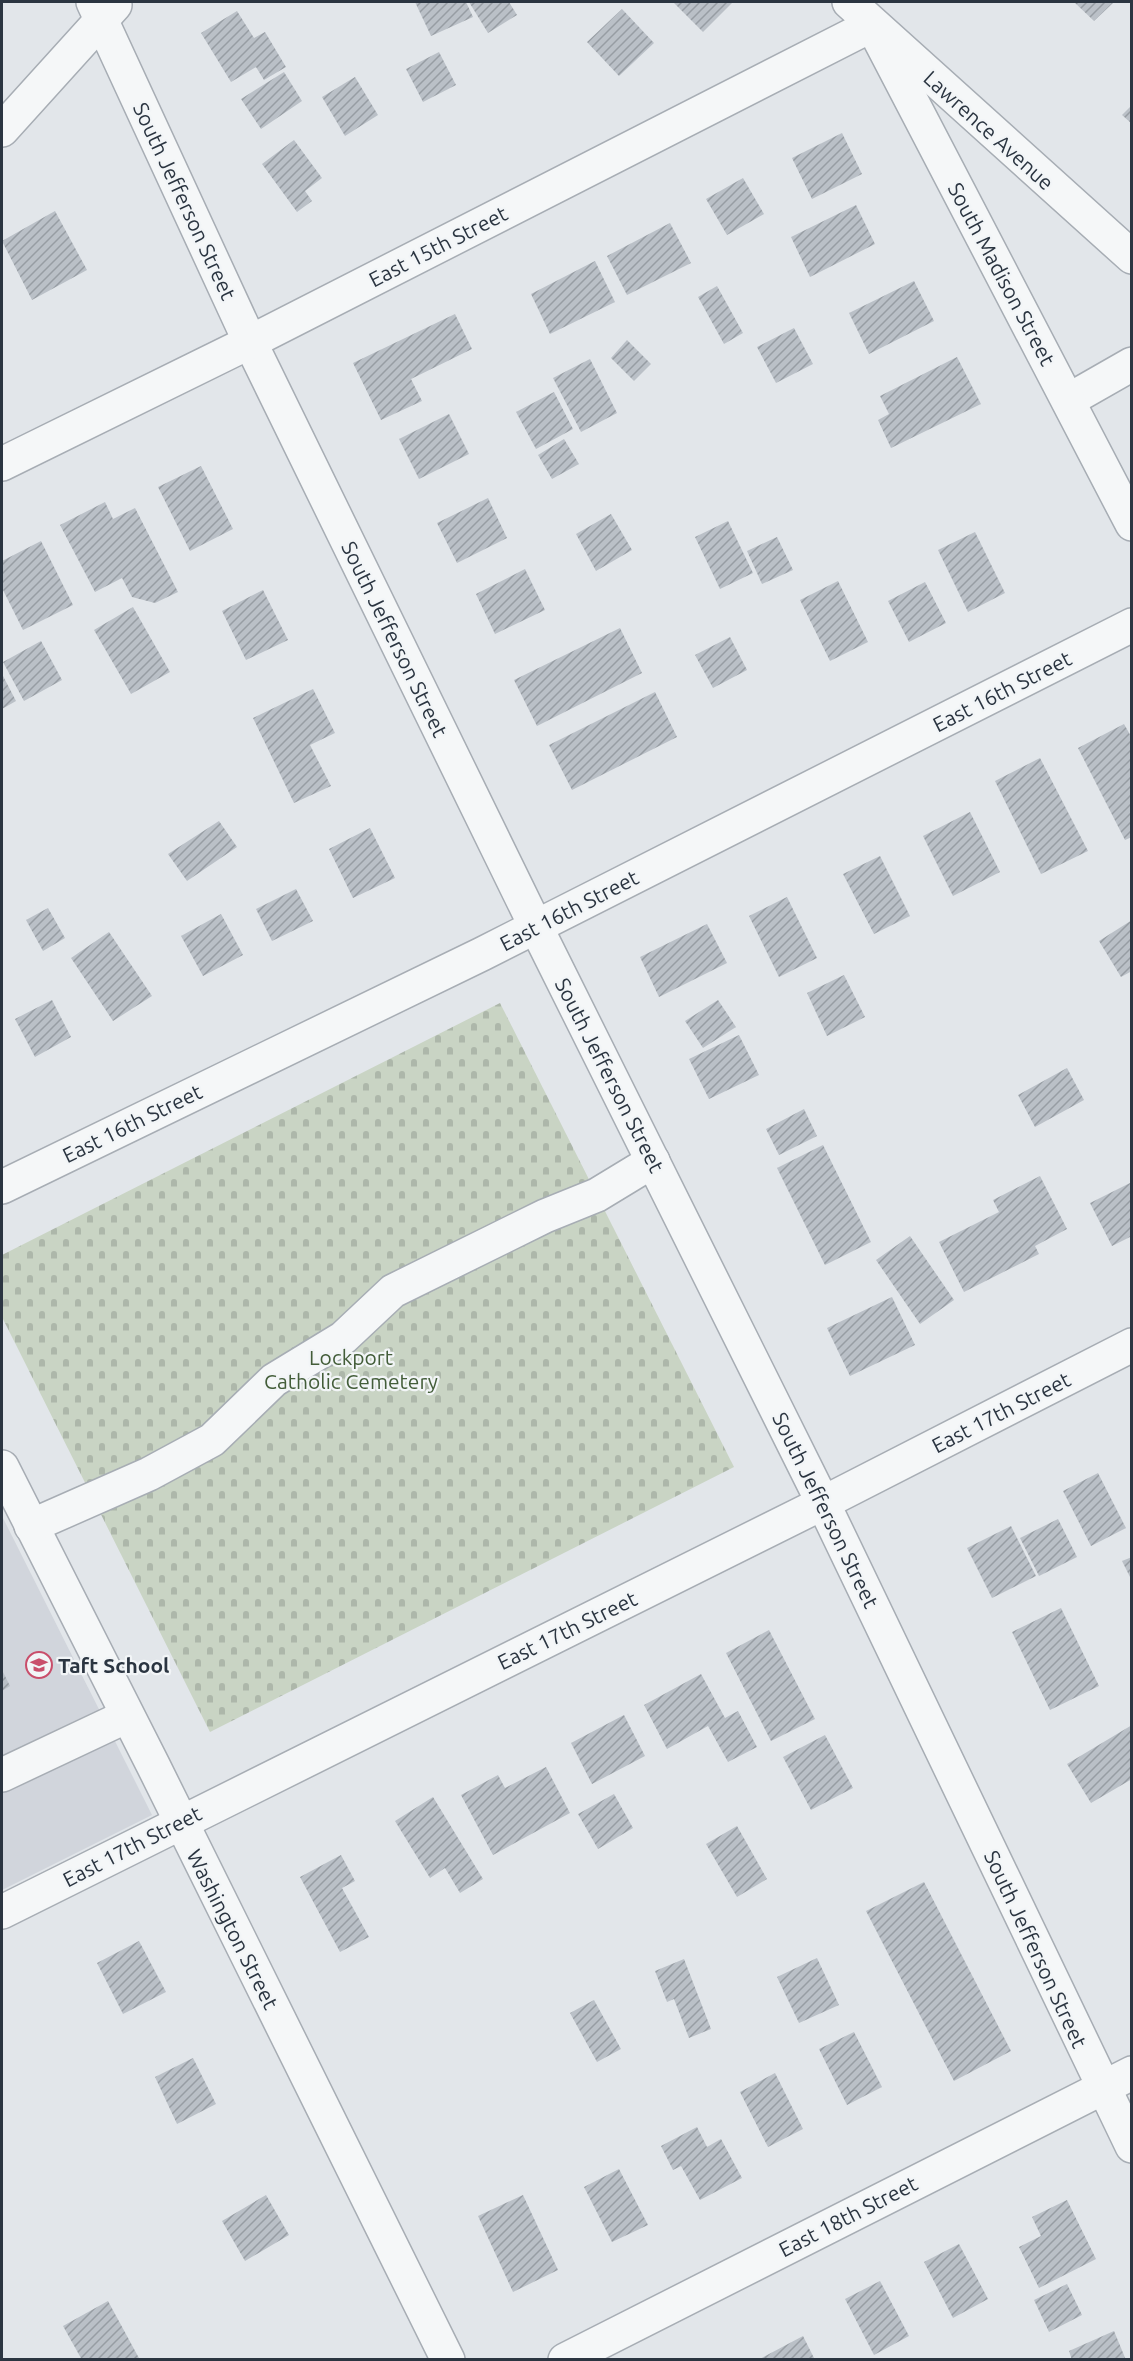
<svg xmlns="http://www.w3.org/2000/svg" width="1133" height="2361" font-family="Ubuntu,sans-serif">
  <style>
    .built { fill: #d1d5dc }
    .cemetery { fill: url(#cemetery-stones) }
    .building { fill: url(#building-hatch) }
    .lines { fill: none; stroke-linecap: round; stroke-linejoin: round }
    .minor-casing { stroke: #a7adb4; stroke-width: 36 }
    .minor { stroke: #f5f7f8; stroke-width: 33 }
    .labels { text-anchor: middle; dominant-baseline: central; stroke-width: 4.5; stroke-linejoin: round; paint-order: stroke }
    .street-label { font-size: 21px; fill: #2b3541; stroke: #f2f5f7 }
    .park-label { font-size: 21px; fill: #435d39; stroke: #f2f5f7 }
    .poi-label { font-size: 21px; font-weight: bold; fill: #2b3541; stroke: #f2f5f7; text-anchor: start }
  </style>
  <defs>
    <pattern id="cemetery-stones" width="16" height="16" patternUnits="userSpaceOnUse" patternTransform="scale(1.5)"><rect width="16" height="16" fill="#c9d4c4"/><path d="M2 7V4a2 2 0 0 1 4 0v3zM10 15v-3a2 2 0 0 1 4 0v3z" fill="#adb7aa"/></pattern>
    <pattern id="building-hatch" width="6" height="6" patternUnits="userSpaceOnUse" patternTransform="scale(1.5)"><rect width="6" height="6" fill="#bac0c7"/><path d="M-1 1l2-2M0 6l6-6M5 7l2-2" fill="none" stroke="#979da3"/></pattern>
  </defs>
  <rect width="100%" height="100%" fill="#e2e6ea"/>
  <path class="built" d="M2,1516L152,1815L2,1890Z"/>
  <path class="cemetery" d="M500,1003L734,1467L210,1732L2,1317V1255Z"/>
  <g class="building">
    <path d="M415,2H466L473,17L431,36Z"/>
    <path d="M469,2H509L517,15L488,33Z"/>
    <path d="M673,2H733L703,32Z"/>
    <path d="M1074,2H1114L1094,21Z"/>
    <path d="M622,9L654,43L619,76L587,42Z"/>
    <path d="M237,11L254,38L265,32L286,67L264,80L256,67L231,82L201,33Z"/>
    <path d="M439,52L456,85L423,102L406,69Z"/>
    <path d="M284,72L302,101L261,129L241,99Z"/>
    <path d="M355,77L378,115L345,136L322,97Z"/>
    <path d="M1132,105V124L1122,115Z"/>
    <path d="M842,133L862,174L812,199L792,158Z"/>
    <path d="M294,140L322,178L305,191L312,201L297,212L262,164Z"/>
    <path d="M743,178L764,214L727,235L706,199Z"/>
    <path d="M856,205L875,244L810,277L791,237Z"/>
    <path d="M55,211L87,270L32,300L2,241Z"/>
    <path d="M670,223L691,263L627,295L607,256Z"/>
    <path d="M595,261L615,302L550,334L531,294Z"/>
    <path d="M914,281L934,321L869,354L849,313Z"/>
    <path d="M717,286L743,333L724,344L698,297Z"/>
    <path d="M455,314L472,349L411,379L422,401L381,420L353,363Z"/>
    <path d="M794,328L813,364L776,383L757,347Z"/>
    <path d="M627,340L651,364L634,381L611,358Z"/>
    <path d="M957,357L981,404L891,448L878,420L889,414L880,396Z"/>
    <path d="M590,359L617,413L581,432L553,378Z"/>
    <path d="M554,392L573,429L536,449L516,412Z"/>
    <path d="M449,414L469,454L419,479L399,439Z"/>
    <path d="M564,439L579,464L552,479L538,455Z"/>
    <path d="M201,466L233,529L190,551L158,487Z"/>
    <path d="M488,498L507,538L457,563L437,523Z"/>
    <path d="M105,502L113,519L135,508L178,592L155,603L132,597L122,578L95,592L60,525Z"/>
    <path d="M611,514L632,550L596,571L576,534Z"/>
    <path d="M728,521L753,573L720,589L695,537Z"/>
    <path d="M975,532L1005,593L968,612L938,550Z"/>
    <path d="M777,537L793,570L762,584L747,551Z"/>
    <path d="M41,541L73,605L23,630L2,588V561Z"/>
    <path d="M525,569L545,610L495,634L476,594Z"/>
    <path d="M838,581L868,642L830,661L800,600Z"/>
    <path d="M925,582L946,623L909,642L888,601Z"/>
    <path d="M263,590L288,640L246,660L222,611Z"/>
    <path d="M133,607L170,672L131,694L94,630Z"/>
    <path d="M620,628L642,673L537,726L514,680Z"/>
    <path d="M730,637L747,670L713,688L695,655Z"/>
    <path d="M41,641L62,680L24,701L3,662Z"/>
    <path d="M2,674L16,701L2,709Z"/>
    <path d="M313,689L335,733L310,745L331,786L294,803L253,718Z"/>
    <path d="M655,692L677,737L572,790L549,745Z"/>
    <path d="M1124,724L1132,738V837L1125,840L1078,748Z"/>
    <path d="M1040,758L1088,851L1041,874L995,781Z"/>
    <path d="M970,812L1000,872L953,896L923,836Z"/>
    <path d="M219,821L237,847L187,881L168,854Z"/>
    <path d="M370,828L395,878L353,898L329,849Z"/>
    <path d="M880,856L910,916L874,934L843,874Z"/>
    <path d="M296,889L313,921L272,941L256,909Z"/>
    <path d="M787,897L817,958L779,977L749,916Z"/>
    <path d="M48,908L65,938L43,951L26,920Z"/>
    <path d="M221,914L243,955L203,976L181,936Z"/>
    <path d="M1132,920V971L1121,977L1099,941Z"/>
    <path d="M707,924L727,963L659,997L640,957Z"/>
    <path d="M109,932L152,996L113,1021L71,958Z"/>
    <path d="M844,975L865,1017L827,1036L807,993Z"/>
    <path d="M52,1000L71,1037L35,1057L15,1019Z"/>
    <path d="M718,1000L736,1027L703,1048L685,1021Z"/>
    <path d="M739,1035L759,1075L709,1099L689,1059Z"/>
    <path d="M1067,1068L1084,1100L1035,1127L1018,1095Z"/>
    <path d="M804,1109L817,1136L779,1155L766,1129Z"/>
    <path d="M823,1145L871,1242L825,1265L777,1168Z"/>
    <path d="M1040,1176L1067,1229L1035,1246L1039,1254L964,1292L939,1242L999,1212L993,1200Z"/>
    <path d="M1132,1182V1236L1112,1246L1090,1203Z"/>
    <path d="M910,1236L954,1300L920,1324L876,1260Z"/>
    <path d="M892,1297L915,1345L850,1376L827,1328Z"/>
    <path d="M1098,1473L1126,1528L1091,1546L1063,1491Z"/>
    <path d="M1058,1519L1077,1557L1039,1576L1020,1538Z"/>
    <path d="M1011,1526L1036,1576L992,1598L967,1548Z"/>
    <path d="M1132,1557V1581L1122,1561Z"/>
    <path d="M1061,1608L1099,1686L1050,1710L1012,1632Z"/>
    <path d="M769,1630L815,1719L771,1741L726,1653Z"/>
    <path d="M2,1670L10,1686L2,1691Z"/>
    <path d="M701,1674L725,1718L738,1711L757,1747L728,1762L708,1726L667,1749L644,1705Z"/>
    <path d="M624,1715L645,1756L592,1784L571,1743Z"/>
    <path d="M1132,1725V1779L1091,1803L1067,1764Z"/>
    <path d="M825,1735L853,1788L811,1810L783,1757Z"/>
    <path d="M546,1767L570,1813L493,1855L461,1795L498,1775L505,1788Z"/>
    <path d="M614,1794L633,1828L598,1849L578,1814Z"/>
    <path d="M433,1797L483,1879L460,1893L445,1868L430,1878L395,1821Z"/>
    <path d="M737,1826L767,1879L737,1897L706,1844Z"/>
    <path d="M341,1855L355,1881L342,1888L369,1937L340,1952L300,1877Z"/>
    <path d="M924,1882L1011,2051L954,2081L866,1911Z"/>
    <path d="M139,1941L166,1992L123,2014L97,1963Z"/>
    <path d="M817,1958L839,2005L799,2023L777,1977Z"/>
    <path d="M684,1959L711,2029L689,2038L674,1999L667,2002L655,1971Z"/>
    <path d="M594,2000L621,2049L597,2062L570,2013Z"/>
    <path d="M854,2032L882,2087L847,2105L819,2049Z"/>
    <path d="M193,2058L216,2104L177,2124L155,2077Z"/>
    <path d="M775,2073L803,2129L768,2147L740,2092Z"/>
    <path d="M697,2127L707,2147L721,2139L742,2178L700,2200L681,2166L673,2170L661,2146Z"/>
    <path d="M619,2169L648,2225L612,2242L584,2187Z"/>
    <path d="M266,2195L289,2235L245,2261L222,2221Z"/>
    <path d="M523,2195L558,2270L513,2292L478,2216Z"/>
    <path d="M1067,2200L1096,2259L1039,2288L1019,2247L1041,2236L1032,2217Z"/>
    <path d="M959,2244L988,2299L953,2318L924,2262Z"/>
    <path d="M880,2281L909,2336L874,2355L845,2299Z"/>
    <path d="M1067,2284L1082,2315L1049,2332L1034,2300Z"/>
    <path d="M108,2301L140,2360H82L63,2326Z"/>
    <path d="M1114,2331L1126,2360H1072L1069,2351Z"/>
    <path d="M803,2336L815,2360H758Z"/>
  </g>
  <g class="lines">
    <defs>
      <g id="minor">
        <path d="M93,2L250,342L536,927L823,1503L1132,2146"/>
        <path d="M849,2L1132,257"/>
        <path d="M2,130L115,5"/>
        <path d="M1069,400L1132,364"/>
        <path d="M2,464L250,342L872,25L1132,524"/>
        <path d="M2,1187L482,954L1132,625"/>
        <path d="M2,1467L153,1765L448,2360"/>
        <path d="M31,1526L149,1474L212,1440L274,1380L343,1338L393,1291L545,1216L597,1195L653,1161"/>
        <path d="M2,1775L127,1716"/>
        <path d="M2,1912L823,1503L1132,1345"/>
        <path d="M565,2360L1132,2073"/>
      </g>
    </defs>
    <use href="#minor" class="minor-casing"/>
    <use href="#minor" class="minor"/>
  </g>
  <defs>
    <symbol id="school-ring" viewBox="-11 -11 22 22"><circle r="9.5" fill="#f2f5f7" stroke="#c94e6b" stroke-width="1.5"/><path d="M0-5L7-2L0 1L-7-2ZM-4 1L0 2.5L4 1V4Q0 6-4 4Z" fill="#c94e6b"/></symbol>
  </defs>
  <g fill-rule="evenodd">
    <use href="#school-ring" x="24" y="1650" width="30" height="30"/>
  </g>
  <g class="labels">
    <g class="street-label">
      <text transform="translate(989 130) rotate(42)">Lawrence Avenue</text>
      <text transform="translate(185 201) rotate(65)">South Jefferson Street</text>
      <text transform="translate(438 246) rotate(-27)">East 15th Street</text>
      <text transform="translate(1002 274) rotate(62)">South Madison Street</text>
      <text transform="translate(395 639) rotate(64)">South Jefferson Street</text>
      <text transform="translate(1002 691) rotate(-27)">East 16th Street</text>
      <text transform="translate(569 910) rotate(-27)">East 16th Street</text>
      <text transform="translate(610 1075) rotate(63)">South Jefferson Street</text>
      <text transform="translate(132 1123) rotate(-26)">East 16th Street</text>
      <text transform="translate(1001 1412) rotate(-27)">East 17th Street</text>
      <text transform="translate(826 1510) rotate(64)">South Jefferson Street</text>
      <text transform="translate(567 1630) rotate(-26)">East 17th Street</text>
      <text transform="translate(132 1846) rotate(-27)">East 17th Street</text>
      <text transform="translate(233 1929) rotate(63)">Washington Street</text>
      <text transform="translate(1036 1949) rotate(65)">South Jefferson Street</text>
      <text transform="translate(848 2216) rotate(-27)">East 18th Street</text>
    </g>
    <g class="park-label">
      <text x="351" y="1357">Lockport<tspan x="351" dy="24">Catholic Cemetery</tspan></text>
    </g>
    <g class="poi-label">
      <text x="58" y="1665">Taft School</text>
    </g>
  </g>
  <rect width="1133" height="2361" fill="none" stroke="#2b3541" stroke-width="6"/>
</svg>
